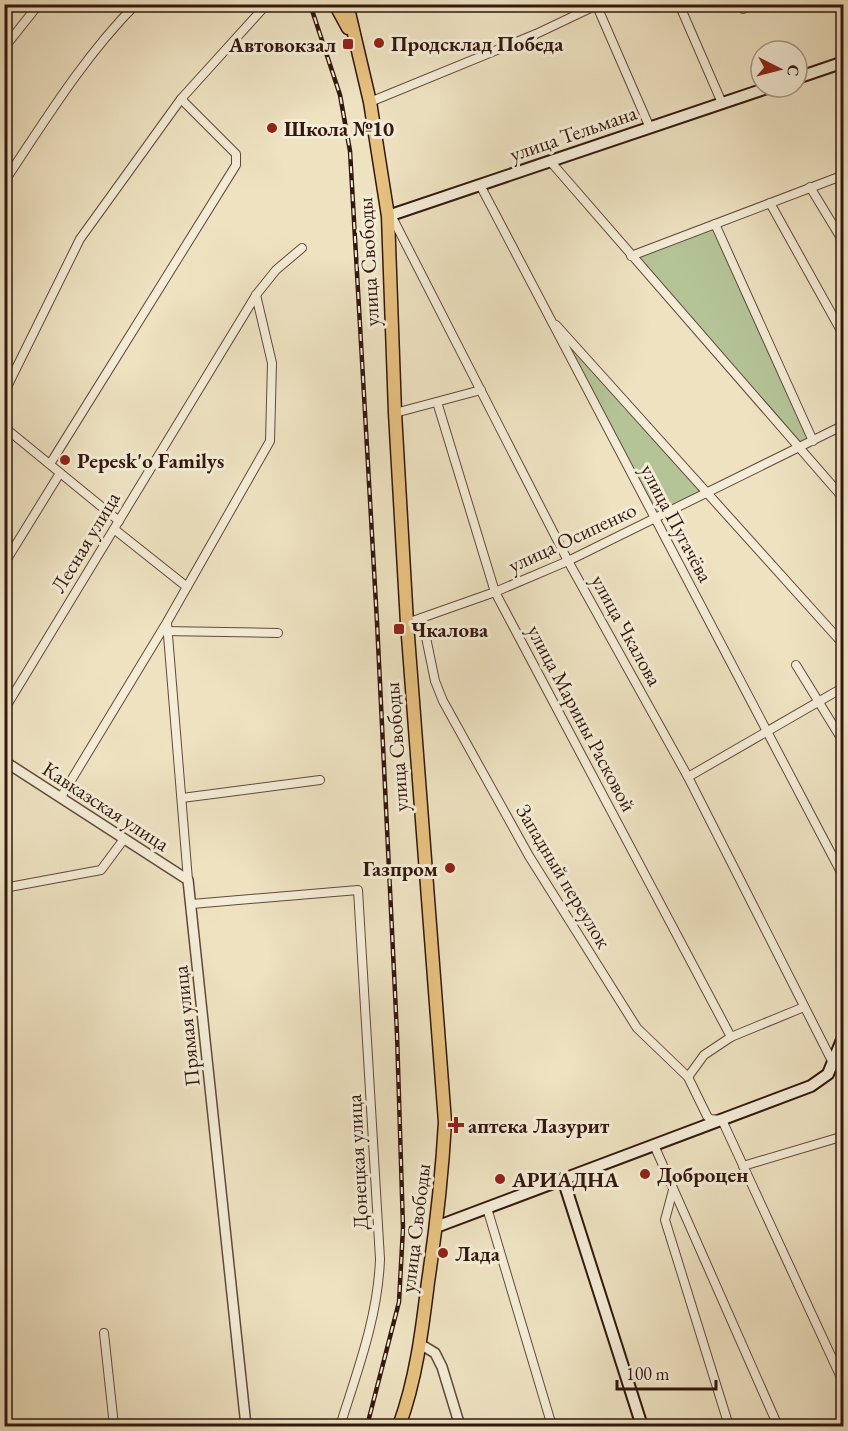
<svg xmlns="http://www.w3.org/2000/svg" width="848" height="1431" font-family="'EB Garamond',serif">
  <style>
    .green { fill: #b4c497; stroke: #736e52; stroke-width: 1.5 }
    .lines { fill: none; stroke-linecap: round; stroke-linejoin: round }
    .minor-casing { stroke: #614a3b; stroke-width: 10 }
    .tertiary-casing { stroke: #614a3b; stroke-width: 12 }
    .secondary-casing { stroke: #32180e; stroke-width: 14 }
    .primary-casing { stroke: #32180e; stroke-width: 15 }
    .minor { stroke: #f4ecd7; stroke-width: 8 }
    .tertiary { stroke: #f4ecd7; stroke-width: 9 }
    .secondary { stroke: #f4ecd7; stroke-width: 10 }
    .primary { stroke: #e7c180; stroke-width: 12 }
    .rail-casing { stroke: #32180e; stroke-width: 4.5 }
    .rail { stroke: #f4ecd7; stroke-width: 2; stroke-dasharray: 7; stroke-linecap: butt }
    .poi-dot { fill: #8f2418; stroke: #f4ecd7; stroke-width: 2 }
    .labels { text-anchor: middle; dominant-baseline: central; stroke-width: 6; stroke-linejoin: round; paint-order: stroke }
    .poi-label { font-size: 21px; font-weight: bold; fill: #32180e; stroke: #f4ecd7; text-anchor: start }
    .street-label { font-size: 21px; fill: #32180e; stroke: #f4ecd7 }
  </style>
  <rect width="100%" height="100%" fill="#eee2c1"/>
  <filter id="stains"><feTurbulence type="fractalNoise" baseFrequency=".00333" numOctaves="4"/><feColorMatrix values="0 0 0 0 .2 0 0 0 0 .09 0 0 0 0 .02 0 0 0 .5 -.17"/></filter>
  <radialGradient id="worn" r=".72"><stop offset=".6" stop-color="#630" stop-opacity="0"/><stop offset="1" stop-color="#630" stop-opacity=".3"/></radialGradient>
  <g class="green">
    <path d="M715,224L813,441L799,448L631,256Z"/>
    <path d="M548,316L707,492L652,520Z"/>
  </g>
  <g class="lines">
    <defs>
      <g id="minor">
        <path d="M596,4L650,128"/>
        <path d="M679,4L722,103"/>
        <path d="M743,9L752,4"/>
        <path d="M4,48L39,4"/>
        <path d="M370,102L536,34L599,4"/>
        <path d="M550,161L844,499"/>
        <path d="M4,182C46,119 83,58 136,4"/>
        <path d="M480,185L844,878"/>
        <path d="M810,187L844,243"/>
        <path d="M770,203L844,336"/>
        <path d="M391,215L568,561L688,777L832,1061"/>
        <path d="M715,224L813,441"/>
        <path d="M631,256L844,175"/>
        <path d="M556,325L844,645"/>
        <path d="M4,393L80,239L181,99L267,4"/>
        <path d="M437,402L495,592L731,1037"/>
        <path d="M395,413L481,390"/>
        <path d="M4,427L119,521"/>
        <path d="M50,464L236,165V154L181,99"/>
        <path d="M114,529L187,587"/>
        <path d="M4,564L60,473"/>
        <path d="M422,618L435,681L443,701L529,856L637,1028L688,1077L707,1116L710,1119L722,1120L844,1384"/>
        <path d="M167,623L188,880"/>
        <path d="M407,623L495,592L568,561L844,425"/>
        <path d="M163,631L278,633"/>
        <path d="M796,665L844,743"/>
        <path d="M4,710L256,295L276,270L302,248"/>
        <path d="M688,777L844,687"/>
        <path d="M61,797L167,622L270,441L272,363L256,295"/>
        <path d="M182,798L320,780"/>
        <path d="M4,888L101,870L124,839"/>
        <path d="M192,904L358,890L380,1259C378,1317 357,1372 340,1426"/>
        <path d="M688,1077L704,1055L731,1037L804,1007"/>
        <path d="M654,1145L778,1426"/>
        <path d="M743,1166L844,1136"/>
        <path d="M673,1190L665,1220L729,1426"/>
        <path d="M487,1208L552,1426"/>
        <path d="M843,1258H844"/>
        <path d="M104,1333L114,1426"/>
      </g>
      <g id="tertiary">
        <path d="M4,761L188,880L246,1426"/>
        <path d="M420,1344L435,1353L442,1367L460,1426"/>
      </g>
      <g id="secondary">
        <path d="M797,78L844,62"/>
        <path d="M388,216L770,87"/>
        <path d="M563,1179L642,1426"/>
        <path d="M436,1227L811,1086L828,1074L844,1035"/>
      </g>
      <g id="primary">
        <path d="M335,4L348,28"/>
        <path d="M347,4L370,102L388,216L395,413L407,623L445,1122C442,1176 436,1229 428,1282C422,1331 416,1380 399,1426"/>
      </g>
    </defs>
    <use href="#minor" class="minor-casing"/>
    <use href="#tertiary" class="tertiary-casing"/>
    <use href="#secondary" class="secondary-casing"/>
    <use href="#primary" class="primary-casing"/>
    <use href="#minor" class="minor"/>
    <use href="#tertiary" class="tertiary"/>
    <use href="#secondary" class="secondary"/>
    <use href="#primary" class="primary"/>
    <defs>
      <path id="rail" d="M310,4L340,95L350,151L377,622L397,1034L403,1228L399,1302L367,1426"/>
    </defs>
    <use href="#rail" class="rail-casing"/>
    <use href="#rail" class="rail"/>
  </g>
  <g class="poi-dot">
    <circle cx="379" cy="43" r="6"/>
    <rect x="342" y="38" width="12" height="12" rx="3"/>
    <circle cx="272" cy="128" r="6"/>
    <circle cx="65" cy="460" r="6"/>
    <rect x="393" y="623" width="12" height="12" rx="3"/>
    <circle cx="450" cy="868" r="6"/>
    <path d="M453 1116h6v6h6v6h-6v6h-6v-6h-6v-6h6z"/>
    <circle cx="645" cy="1174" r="6"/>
    <circle cx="500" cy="1179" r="6"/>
    <circle cx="443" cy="1253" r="6"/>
  </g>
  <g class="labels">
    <g class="poi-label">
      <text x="391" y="43">Продсклад Победа</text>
      <text x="336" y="44" text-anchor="end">Автовокзал</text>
      <text x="284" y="128">Школа №10</text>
      <text x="77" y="460">Pepesk'o Familys</text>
      <text x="411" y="629">Чкалова</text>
      <text x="438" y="868" text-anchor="end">Газпром</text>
      <text x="468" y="1125">аптека Лазурит</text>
      <text x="657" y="1174">Доброцен</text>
      <text x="512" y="1179">АРИАДНА</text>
      <text x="455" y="1253">Лада</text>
    </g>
    <g class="street-label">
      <text transform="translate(573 133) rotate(-19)">улица Тельмана</text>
      <text transform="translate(368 262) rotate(-93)">улица Свободы</text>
      <text transform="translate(677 523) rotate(62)">улица Пугачёва</text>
      <text transform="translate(572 537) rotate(-25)">улица Осипенко</text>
      <text transform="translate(85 542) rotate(-59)">Лесная улица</text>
      <text transform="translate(627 630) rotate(61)">улица Чкалова</text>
      <text transform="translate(582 718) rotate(62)">улица Марины Расковой</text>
      <text transform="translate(396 747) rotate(-94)">улица Свободы</text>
      <text transform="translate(106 806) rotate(33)">Кавказская улица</text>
      <text transform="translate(564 876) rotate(59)">Западный переулок</text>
      <text transform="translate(186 1026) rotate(-96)">Прямая улица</text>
      <text transform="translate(357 1162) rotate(-93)">Донецкая улица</text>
      <text transform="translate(415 1228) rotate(-83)">улица Свободы</text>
    </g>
  </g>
  <rect width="848" height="1431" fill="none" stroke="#eee2c1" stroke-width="24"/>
  <rect x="6" y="6" width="836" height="1419" fill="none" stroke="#32180e" stroke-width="3"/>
  <rect x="12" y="12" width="824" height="1407" fill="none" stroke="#32180e" stroke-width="1.5"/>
  <g transform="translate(779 69) rotate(96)"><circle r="28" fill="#f4ecd7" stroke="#a69787" stroke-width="1.5"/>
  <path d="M0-4.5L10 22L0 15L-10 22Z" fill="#8f2418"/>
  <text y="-9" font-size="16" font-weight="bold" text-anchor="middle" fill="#32180e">С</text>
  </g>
  <path d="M617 1380v9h99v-9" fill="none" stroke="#32180e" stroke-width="3"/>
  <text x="626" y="1380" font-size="18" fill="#32180e" stroke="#f4ecd7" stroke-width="4.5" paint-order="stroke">100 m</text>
  <rect width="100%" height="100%" filter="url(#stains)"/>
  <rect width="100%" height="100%" fill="url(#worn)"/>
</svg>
